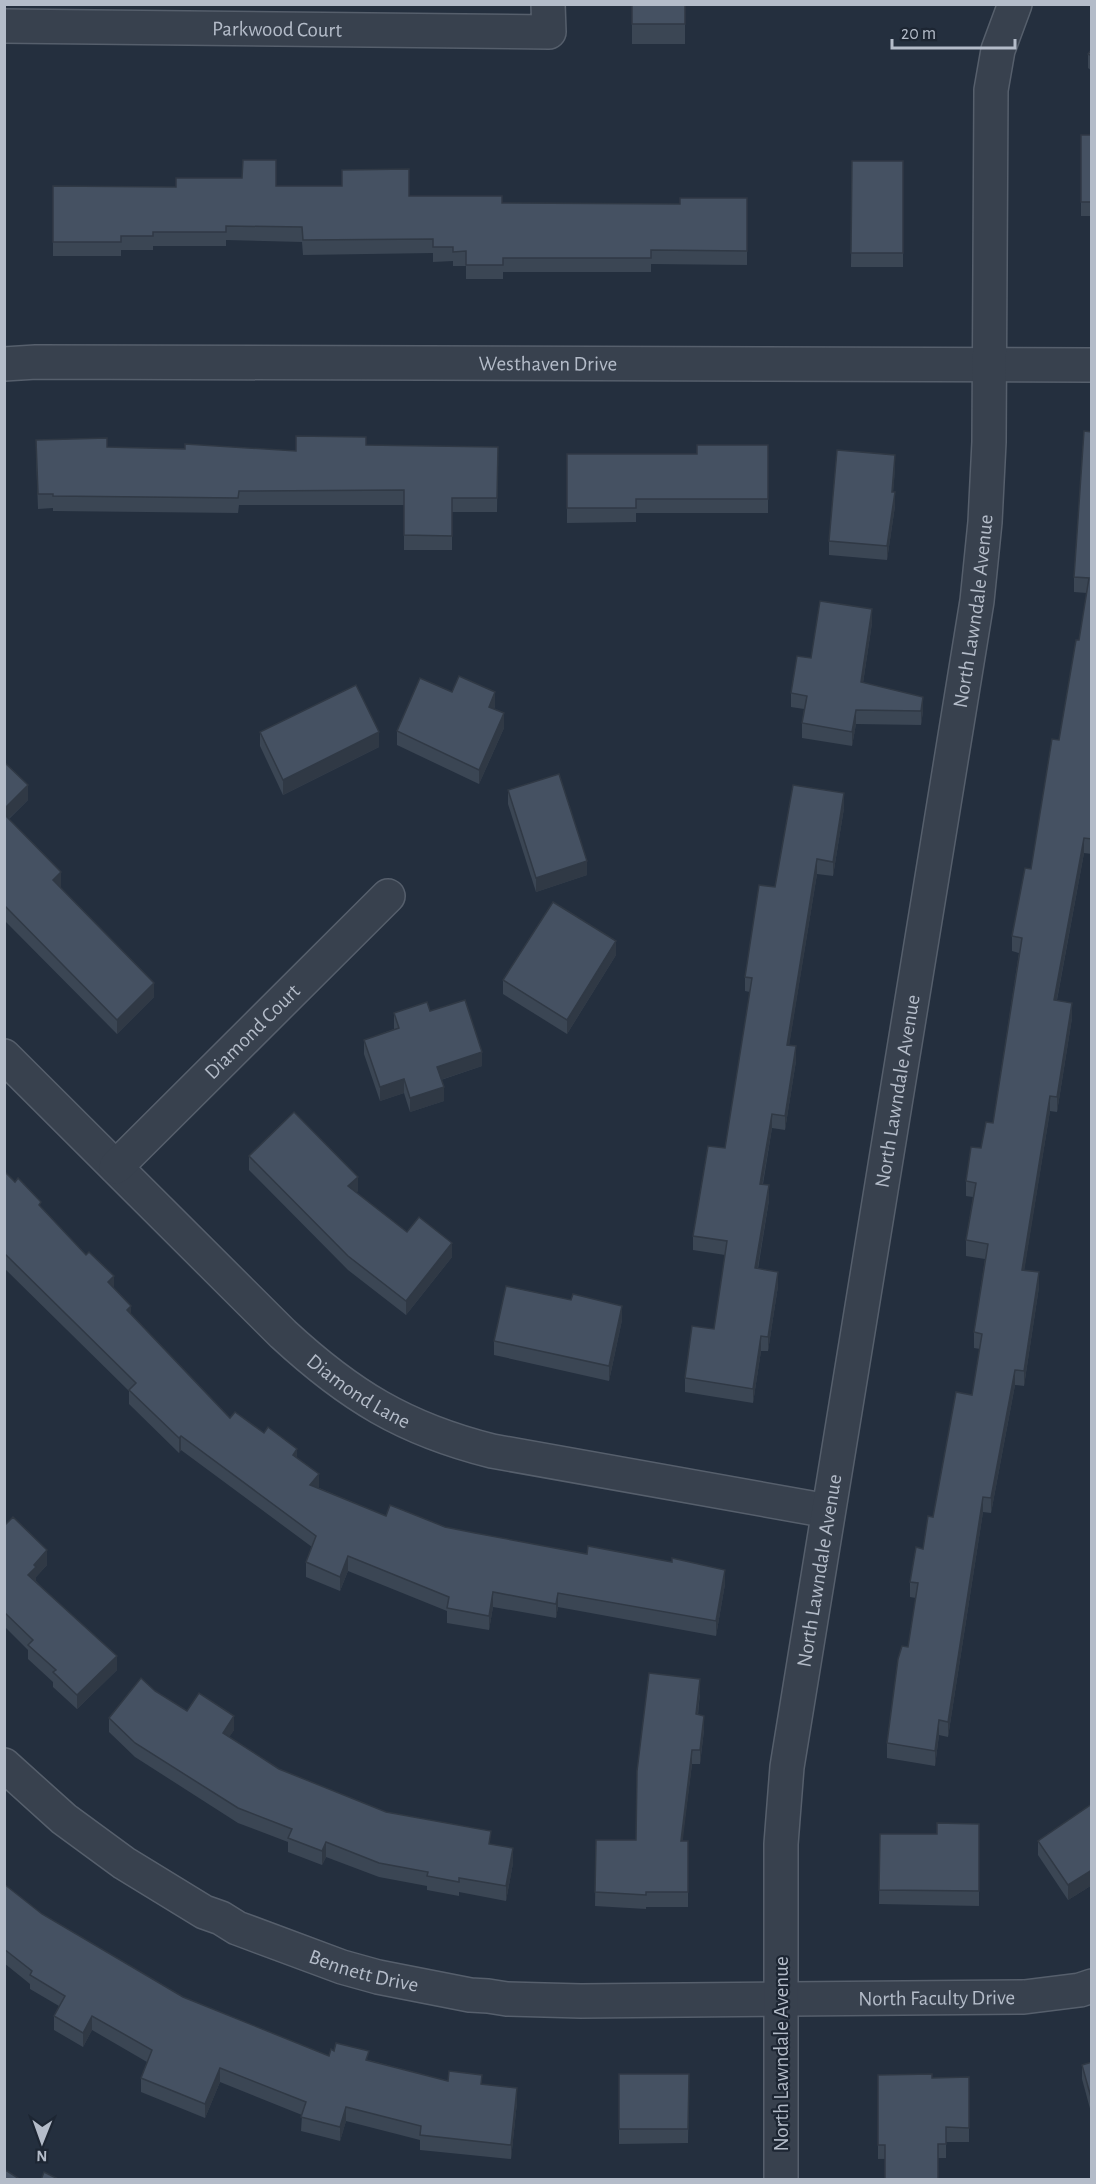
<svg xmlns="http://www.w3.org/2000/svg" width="1096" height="2184" font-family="'Alegreya Sans',sans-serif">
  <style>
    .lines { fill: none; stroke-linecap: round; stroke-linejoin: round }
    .minor-casing { stroke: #565f6c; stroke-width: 36 }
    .minor { stroke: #38414e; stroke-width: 33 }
    .wall { fill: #3b4654 }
    .shaded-wall { fill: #303945 }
    .building { fill: #455162; stroke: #303945; stroke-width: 1.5 }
    .labels { text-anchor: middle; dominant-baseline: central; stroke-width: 4.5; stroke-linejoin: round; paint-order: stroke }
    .street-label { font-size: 21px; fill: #b4bcc9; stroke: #1d2633 }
  </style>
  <rect width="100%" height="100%" fill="#242f3e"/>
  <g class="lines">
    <defs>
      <g id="minor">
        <path id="s1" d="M4,26L549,32L548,4"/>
        <path id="s2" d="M4,364L36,362L1092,365"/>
        <path id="s3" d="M4,1056L283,1334C349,1395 404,1429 492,1451L828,1511"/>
        <path id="s4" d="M116,1167L388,896"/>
        <path id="s5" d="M4,1765L64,1819L124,1863L204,1912L221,1918L237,1928L342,1967L378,1977L470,1995L488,1996L507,1999L581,2001L1024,1997L1080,1990L1092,1986"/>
        <path id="s6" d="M781,2180V1844L787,1767L977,601L985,522L989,442L991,90L998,50L1015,4"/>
      </g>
    </defs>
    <use href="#minor" class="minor-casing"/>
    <use href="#minor" class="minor"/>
  </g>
  <g class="wall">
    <rect x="632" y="4" width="53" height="40"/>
    <path d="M1092,49V71L1088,68V54Z"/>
    <rect x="1081" y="135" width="11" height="81"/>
    <path d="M852,161H903V267H851Z"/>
    <path d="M53,186L176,187L276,186L502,203L680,204L747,198V265L651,264V272H503V279H466V266H453V261L433,262V253L303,255L302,242L226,240V246H153V250H121V256H53Z"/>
    <path d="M1092,432V854L1084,853L1057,1000L1072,1018L1057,1112L1050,1111L1024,1270L1039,1287L1024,1386L1015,1385L991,1513L983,1512L948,1737L939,1735L935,1766L887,1758V1743L908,1647L916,1598L910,1597V1582L923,1549L972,1395L980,1349L974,1348V1332L985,1259L966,1256V1240L973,1197L966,1196V1181L993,1123L1019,953L1012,951V936L1031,869L1059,740L1079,640L1087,593L1074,592V577Z"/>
    <path d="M366,445L498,447L497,512H452V550H404V505H239L238,513L53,511V508L38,509L36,454L107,447L296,451Z"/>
    <path d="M768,445V513H636V522L567,523V454H697Z"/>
    <path d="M895,469L893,492L895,506L887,560L829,555V541Z"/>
    <path d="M872,623L863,683L923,711L921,725L856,724L852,746L802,738V723L804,709L791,707V693L811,658Z"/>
    <path d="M452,692L495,706L494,709L504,728L479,784L397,745V731Z"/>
    <path d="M260,732L379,747L283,795L260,746Z"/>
    <path d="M4,762L28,800L9,819L61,887H60L154,997L117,1034L4,920Z"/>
    <path d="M508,790L587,875L536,892L508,804Z"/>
    <path d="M844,808L833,876L817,874L789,1045L796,1061L785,1130L772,1128L763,1184L769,1200L758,1269L778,1286L768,1351H761L753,1403L685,1392V1378L714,1329L725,1255L693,1250V1236L725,1148L750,992L745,991V977L775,887Z"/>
    <path d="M616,955L567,1034L503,994V980Z"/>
    <path d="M430,1011L482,1066L441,1080L444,1101L410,1112L404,1093L380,1101L364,1054V1040L394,1029V1013Z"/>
    <path d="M249,1156L358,1191L356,1192L407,1232L452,1257L406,1315L348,1270L249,1170Z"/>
    <path d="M4,1171L41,1207L114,1288L131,1315L230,1418L297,1458L319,1488L386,1516L725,1584L716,1636L558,1607L556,1618L493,1607L489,1630L447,1623V1611L348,1571L340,1591L306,1577V1562L312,1547L181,1450L179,1453L129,1404V1391L4,1268Z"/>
    <path d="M622,1320L609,1381L494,1355V1341Z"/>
    <path d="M4,1526L47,1565L36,1577V1581L117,1670L77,1709L53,1687V1682L28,1659V1650L4,1626Z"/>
    <path d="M155,1691L187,1711L234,1730L229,1737L279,1769L386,1812L491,1844L513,1863L506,1901L459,1892V1896L427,1890V1886L379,1877L326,1857L322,1865L288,1852V1842L238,1823L135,1757L109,1732V1718Z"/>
    <path d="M700,1693L698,1715L704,1730L700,1764H692L682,1841H688V1907H646V1909L595,1906L596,1840H636Z"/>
    <path d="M1092,1804V1885L1068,1900L1038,1855V1841Z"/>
    <path d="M979,1824V1906L879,1904L880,1834H937Z"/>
    <path d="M4,1884L42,1914L183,1997L329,2056L334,2051L448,2081L482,2084L517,2102L511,2159L420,2150V2140L346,2121L340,2141L301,2131L302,2115L220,2082L205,2118L141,2092V2078L147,2062L92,2030L83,2047L54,2030V2016L59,2006L30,1989V1984L4,1963Z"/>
    <path d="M1092,2062V2116L1082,2079V2065Z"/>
    <path d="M619,2074H689L688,2143L619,2144Z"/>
    <path d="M878,2075L932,2078L969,2077V2142H946V2158L878,2159Z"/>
  </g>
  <g class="shaded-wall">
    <path d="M895,455V469L892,506V492Z"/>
    <path d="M895,492V506L887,560V546Z"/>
    <path d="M872,609V623L861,696V682Z"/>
    <path d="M495,692V706L489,721V707Z"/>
    <path d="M923,697V711L921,725V711Z"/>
    <path d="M856,710V724L852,746V732Z"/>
    <path d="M504,713V728L479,784V770Z"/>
    <path d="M379,732V747L283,795V780Z"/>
    <path d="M28,785V800L4,823V809Z"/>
    <path d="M844,793V808L833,876V862Z"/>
    <path d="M1084,838V853L1054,1015V1000Z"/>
    <path d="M817,859V874L787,1059V1045Z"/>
    <path d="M587,861V875L536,892V878Z"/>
    <path d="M61,872V887L53,894V880Z"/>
    <path d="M616,941V955L567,1034V1020Z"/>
    <path d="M154,983V997L117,1034V1020Z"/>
    <path d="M1072,1003V1018L1057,1112V1097Z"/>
    <path d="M796,1046V1061L785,1130V1116Z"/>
    <path d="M482,1052V1066L437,1081V1067Z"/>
    <path d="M404,1079V1093L380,1101V1087Z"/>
    <path d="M444,1087V1101L410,1112V1098Z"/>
    <path d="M1050,1096V1111L1022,1285V1270Z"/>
    <path d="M772,1114V1128L760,1198V1184Z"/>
    <path d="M358,1177V1191L348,1200V1186Z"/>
    <path d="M769,1185V1200L755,1283V1268Z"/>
    <path d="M452,1243V1257L406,1315V1301Z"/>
    <path d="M778,1272V1286L768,1351V1337Z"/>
    <path d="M1039,1272V1287L1024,1386V1371Z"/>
    <path d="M114,1276V1290L108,1282Z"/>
    <path d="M131,1306V1320L127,1310Z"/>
    <path d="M622,1306V1320L609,1381V1366Z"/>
    <path d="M761,1336V1351L753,1403V1389Z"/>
    <path d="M1015,1370V1385L991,1513V1498Z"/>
    <path d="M181,1436V1450L179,1453V1438Z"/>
    <path d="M297,1449V1463L293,1455Z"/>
    <path d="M319,1474V1488L310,1499V1485Z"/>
    <path d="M983,1497V1512L948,1737V1722Z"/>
    <path d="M47,1550V1565L36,1577V1582L28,1575L34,1565Z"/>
    <path d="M348,1556V1571L340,1591V1577Z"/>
    <path d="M725,1570V1584L716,1636V1621Z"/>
    <path d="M493,1592V1607L489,1630V1616Z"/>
    <path d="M558,1593V1607L556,1618V1604Z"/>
    <path d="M117,1656V1670L77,1709V1695Z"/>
    <path d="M700,1679V1693L696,1728V1714Z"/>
    <path d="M234,1716V1730L223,1747V1733Z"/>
    <path d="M704,1716V1730L700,1764V1750Z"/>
    <path d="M939,1720V1735L935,1766V1751Z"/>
    <path d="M692,1750V1764L681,1855V1841Z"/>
    <path d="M326,1842V1857L322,1865V1851Z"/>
    <path d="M513,1848V1863L506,1901V1886Z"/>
    <path d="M1092,1870V1885L1068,1900V1885Z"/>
    <path d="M92,2016V2030L83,2047V2033Z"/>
    <path d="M220,2068V2082L205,2118V2104Z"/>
    <path d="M517,2088V2102L511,2159V2145Z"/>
    <path d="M346,2107V2121L340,2141V2127Z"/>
  </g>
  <g class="building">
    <rect x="632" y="4" width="53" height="20"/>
    <path d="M1092,49V56L1088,54Z"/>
    <rect x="1081" y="135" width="11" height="67"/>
    <path d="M243,160H276V186H342V170L409,169V196H502V203L680,204V198H747V251L651,250V258H503V265H466V251L453,252V247H433V239L303,240L302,227L226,226V232H153V236H121V242H53V186L176,187V178H242Z"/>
    <path d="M852,161H903V253H851Z"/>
    <path d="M1084,431L1092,432V839L1084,838L1054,1000L1072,1003L1057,1097L1050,1096L1022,1270L1039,1272L1024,1371L1015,1370L991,1498L983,1497L948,1722L939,1720L935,1751L887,1743L898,1659L902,1646L908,1647L918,1583L910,1582L916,1547L923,1549L928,1516L933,1517L956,1392L972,1395L982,1334L974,1332L988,1244L966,1240L976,1183L966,1181L971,1147L981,1148L986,1122L993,1123L1022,938L1012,936L1025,868L1031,869L1052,739L1059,740L1076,640H1079L1089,578L1074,577Z"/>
    <path d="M296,436L366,437V445L498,447L497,498H452V536L404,535V490L239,491L238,498L53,496V494H38L36,440L107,438V447L185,449V444L296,451Z"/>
    <path d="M697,445H768V499H636V508H567V454H697Z"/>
    <path d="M837,450L895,455L892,492H895L887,546L829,541Z"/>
    <path d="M820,601L872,609L861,682L923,697L921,711L856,710L852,732L802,723L807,696L791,693L797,656L811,658Z"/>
    <path d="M459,676L495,692L489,707L504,713L479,770L397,731L420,678L452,692Z"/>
    <path d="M356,685L379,732L283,780L260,732Z"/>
    <path d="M4,762L28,785L4,809Z"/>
    <path d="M559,774L587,861L536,878L508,790Z"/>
    <path d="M793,785L844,793L833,862L817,859L787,1045L796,1046L785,1116L772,1114L760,1184L769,1185L755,1268L778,1272L768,1337L761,1336L753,1389L685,1378L692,1326L714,1329L727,1241L693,1236L708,1146L725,1148L752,978L745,977L759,885L775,887Z"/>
    <path d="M4,814L61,872L53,880L154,983L117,1020L4,905Z"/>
    <path d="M553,902L616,941L567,1020L503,980Z"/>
    <path d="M465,1000L482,1052L437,1067L444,1087L410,1098L404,1079L380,1087L364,1040L399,1028L394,1013L427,1002L430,1011Z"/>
    <path d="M294,1112L358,1177L348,1186L407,1232L419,1217L452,1243L406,1301L348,1256L249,1156Z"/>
    <path d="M4,1171L15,1182L18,1178L41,1202L39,1205L86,1255L89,1252L114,1276L108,1282L131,1306L127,1310L230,1418L235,1412L264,1433L268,1427L297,1449L293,1455L319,1474L310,1485L386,1516L390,1505L445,1527L475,1533L587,1554L588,1546L672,1562V1558L725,1570L716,1621L558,1593L556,1604L493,1592L489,1616L447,1608L449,1597L348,1556L340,1577L306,1562L316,1536L181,1436L179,1438L129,1390L136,1383L4,1253Z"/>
    <path d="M506,1286L571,1300L573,1294L622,1306L609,1366L494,1341Z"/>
    <path d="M13,1517L47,1550L34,1565L36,1567L28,1575L117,1656L77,1695L53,1672L56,1670L28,1645L33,1640L4,1612V1526Z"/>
    <path d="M649,1673L700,1679L696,1714L704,1716L700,1750H692L681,1841H688V1892H646V1895L595,1892L596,1840H636L637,1771Z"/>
    <path d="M141,1678L155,1691L187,1711L199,1693L234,1716L223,1733L279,1769L386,1812L491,1831L489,1844L513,1848L506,1886L459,1878V1882L427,1876L428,1872L379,1863L326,1842L322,1851L288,1838L292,1829L238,1808L135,1743L109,1718Z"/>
    <path d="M1092,1804V1870L1068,1885L1038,1841Z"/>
    <path d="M937,1823L979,1824V1891L879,1890L880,1834H937Z"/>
    <path d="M4,1884L42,1914L183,1997L329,2056L331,2049L334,2051L336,2043L369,2051L366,2060L448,2081L449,2071L482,2075L481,2084L517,2088L511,2145L420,2135L421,2126L346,2107L340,2127L301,2117L306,2102L220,2068L205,2104L141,2078L152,2050L92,2016L83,2033L54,2016L65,1996L30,1975L32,1971L4,1949Z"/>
    <path d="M1092,2062V2101L1082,2065Z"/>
    <path d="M619,2074H689L688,2129H619Z"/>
    <path d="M932,2074V2078L969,2077V2128L946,2127V2144H938V2180H885V2145H878V2075Z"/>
    <path d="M4,2169L21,2180H4Z"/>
    <path d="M44,2172L60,2180H41Z"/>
  </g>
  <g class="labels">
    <g class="street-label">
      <text stroke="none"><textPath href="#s1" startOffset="273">Parkwood Court</textPath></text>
      <text stroke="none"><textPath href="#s2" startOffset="544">Westhaven Drive</textPath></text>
      <text stroke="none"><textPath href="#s6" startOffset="1584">North Lawndale Avenue</textPath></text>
      <text stroke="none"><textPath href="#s4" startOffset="192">Diamond Court</textPath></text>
      <text stroke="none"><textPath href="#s6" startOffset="1098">North Lawndale Avenue</textPath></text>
      <text stroke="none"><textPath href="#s3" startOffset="489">Diamond Lane</textPath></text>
      <text stroke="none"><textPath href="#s6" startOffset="612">North Lawndale Avenue</textPath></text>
      <text stroke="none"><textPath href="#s5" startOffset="420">Bennett Drive</textPath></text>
      <text stroke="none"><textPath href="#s5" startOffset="996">North Faculty Drive</textPath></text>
      <text transform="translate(781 2054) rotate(-90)">North Lawndale Avenue</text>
    </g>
  </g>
  <rect width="1096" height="2184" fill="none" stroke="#b4bcc9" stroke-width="12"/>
  <g transform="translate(42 2142) rotate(181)" stroke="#1d2633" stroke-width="4.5" paint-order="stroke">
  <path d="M0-4.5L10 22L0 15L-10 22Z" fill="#b4bcc9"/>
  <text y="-9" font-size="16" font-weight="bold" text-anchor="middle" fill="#b4bcc9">N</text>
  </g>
  <path d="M892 39v9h123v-9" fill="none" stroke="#b4bcc9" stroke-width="3"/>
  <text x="901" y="39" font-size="18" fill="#b4bcc9" stroke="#1d2633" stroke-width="4.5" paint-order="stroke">20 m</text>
</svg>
